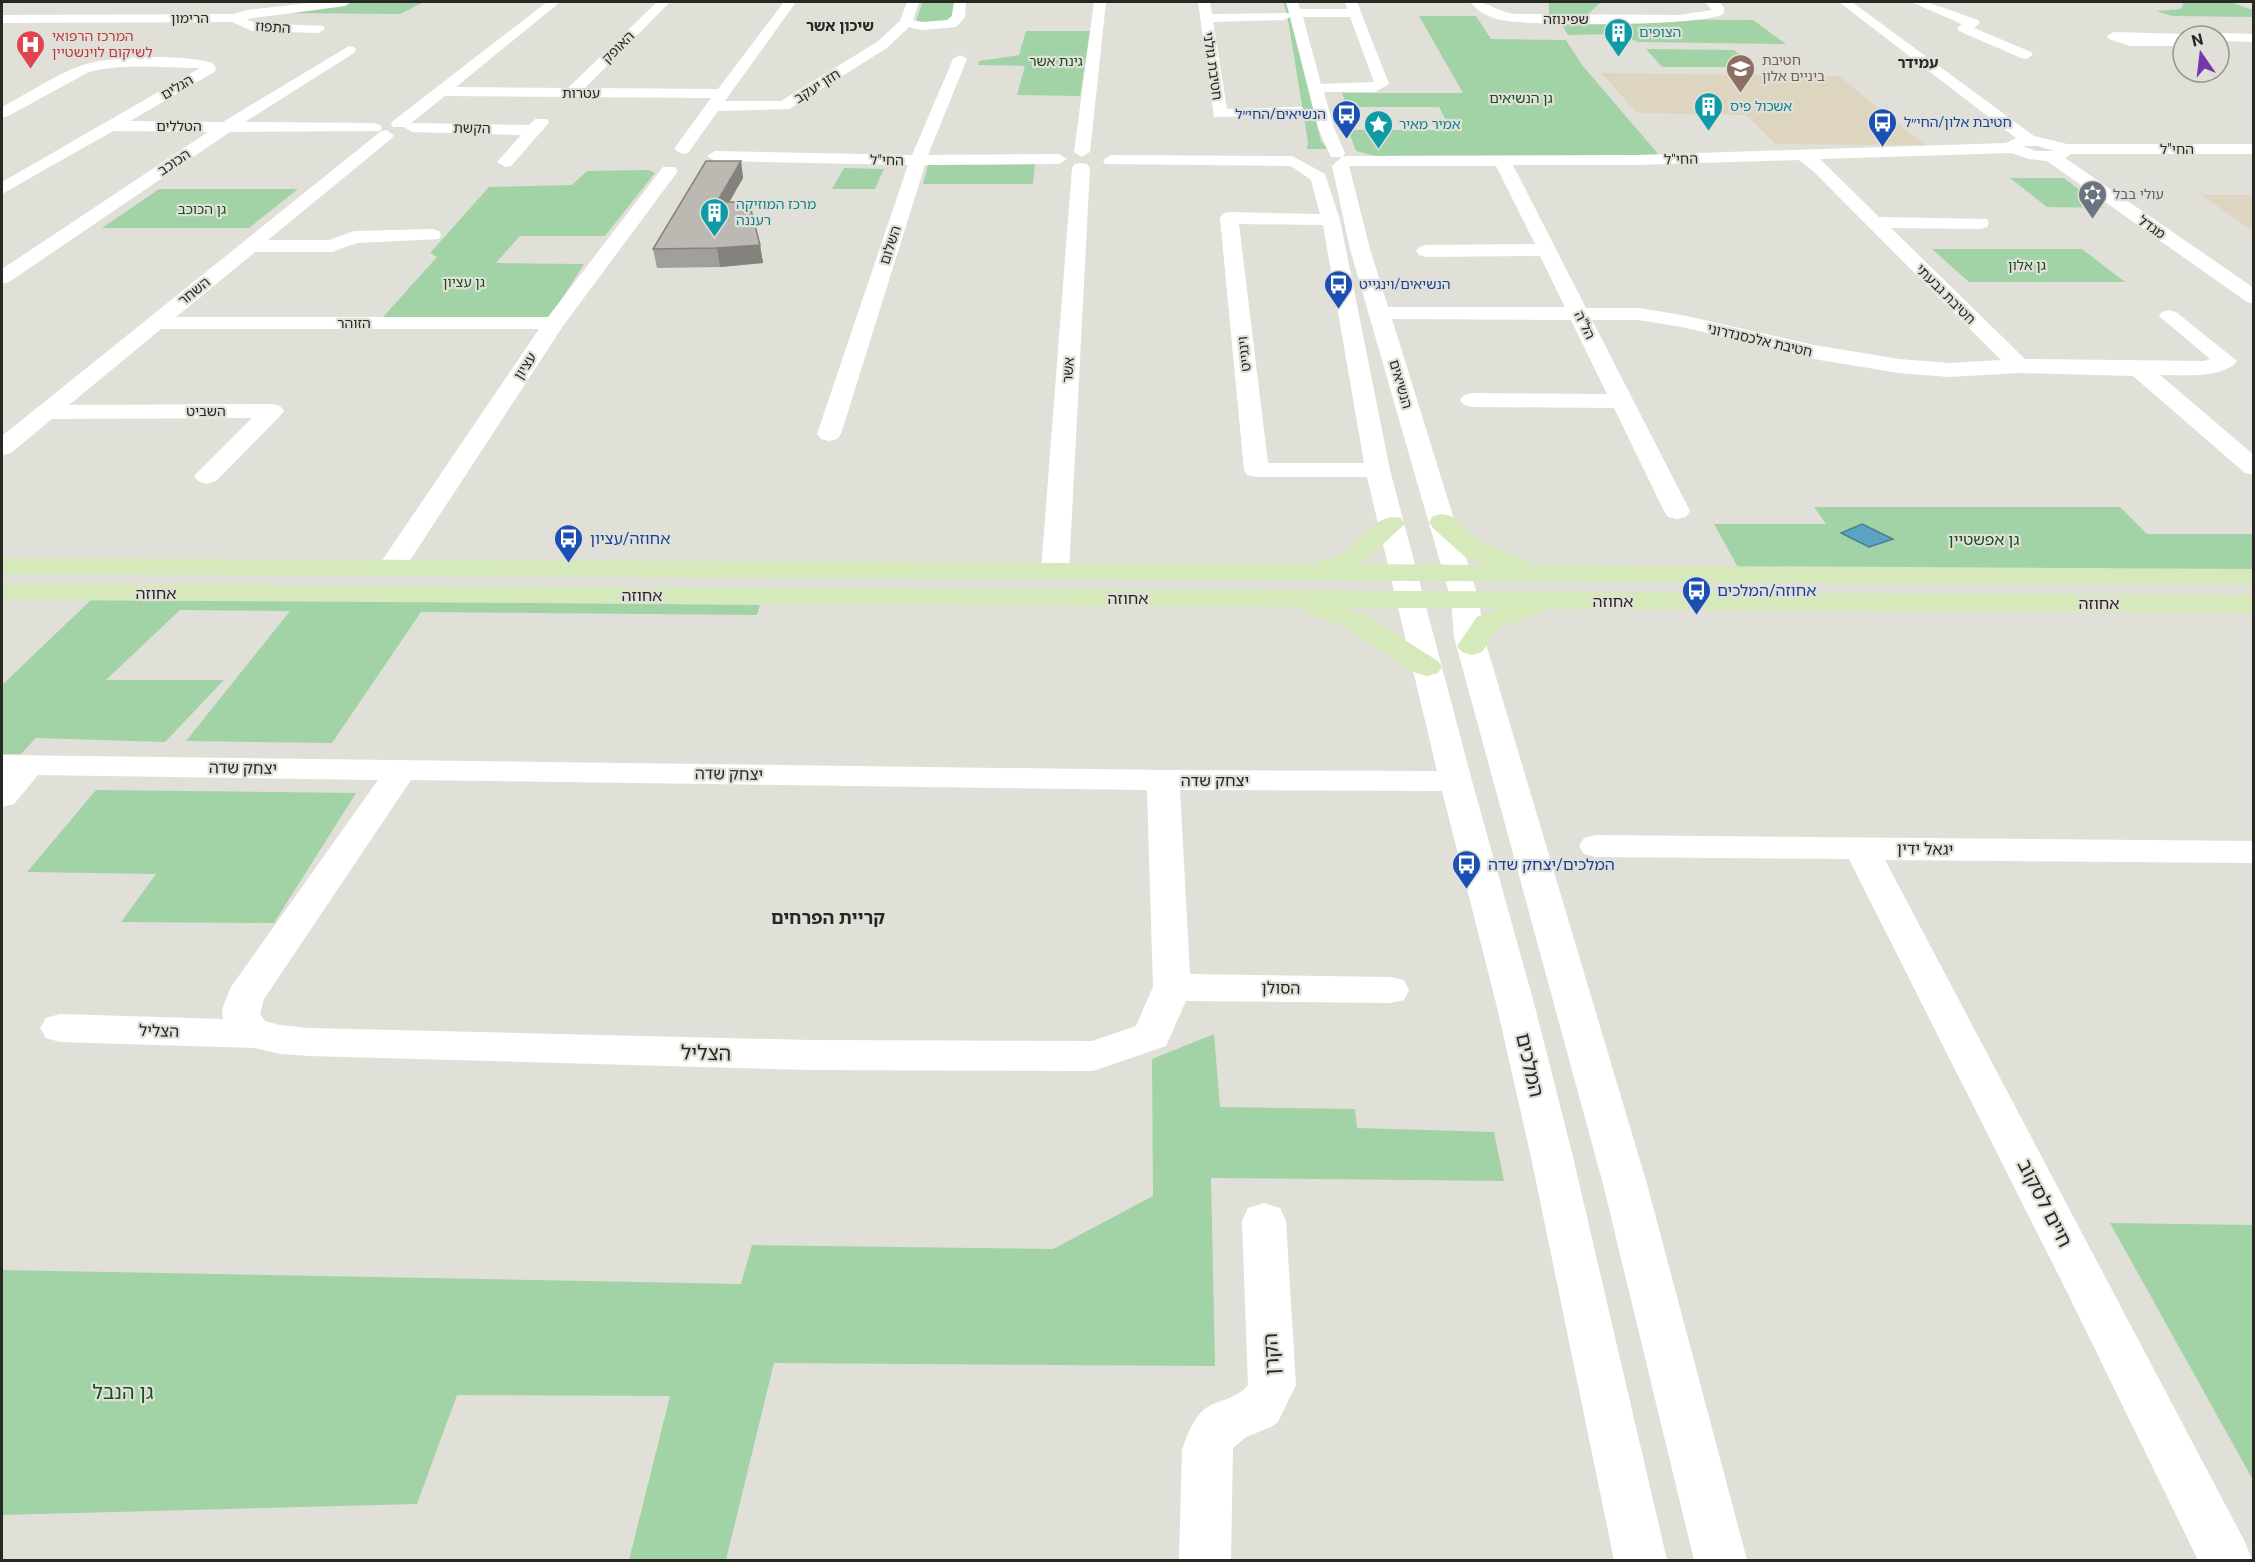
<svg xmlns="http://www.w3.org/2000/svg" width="2255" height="1562" font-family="Roboto,'Noto Sans Hebrew',sans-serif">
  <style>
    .education { fill: #ded5c0 }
    .green { fill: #a2d3a6 }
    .water { fill: #5ba4c1; stroke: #4c7e92; stroke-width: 1.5 }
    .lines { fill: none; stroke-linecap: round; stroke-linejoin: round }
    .minor { fill: #fff; fill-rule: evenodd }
    .major { fill: #d5e9ba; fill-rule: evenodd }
    .wall { fill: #a19f99 }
    .shaded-wall { fill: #83827d }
    .building { fill: #bbb9b2; stroke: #83827d; stroke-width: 1.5 }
    .labels { text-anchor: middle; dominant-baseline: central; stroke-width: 4.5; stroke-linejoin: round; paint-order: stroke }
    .far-street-label { font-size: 14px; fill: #282724; stroke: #e1e0d8 }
    .far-culture-label { font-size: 14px; fill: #0d838f; stroke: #e1e0d8; text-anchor: start }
    .far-health-label { font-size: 14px; fill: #be3a42; stroke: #e1e0d8; text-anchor: start }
    .far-education-label { font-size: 14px; fill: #785e54; stroke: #e1e0d8; text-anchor: start }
    .far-park-label { font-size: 14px; fill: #174e22; stroke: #e1e0d8 }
    .far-transit-label { font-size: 14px; fill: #164399; stroke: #e1e0d8; text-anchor: start }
    .far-worship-label { font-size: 14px; fill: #5b616d; stroke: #e1e0d8; text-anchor: start }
    .far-neighbourhood-label { font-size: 15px; font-weight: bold; fill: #282724; stroke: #e1e0d8 }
    .transit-label { font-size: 16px; fill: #164399; stroke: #e1e0d8; text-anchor: start }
    .park-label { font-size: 16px; fill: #174e22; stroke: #e1e0d8 }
    .street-label { font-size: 16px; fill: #282724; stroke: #e1e0d8 }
    .neighbourhood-label { font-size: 18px; font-weight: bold; fill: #282724; stroke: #e1e0d8 }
    .near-street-label { font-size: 20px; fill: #282724; stroke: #e1e0d8 }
    .near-park-label { font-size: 20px; fill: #174e22; stroke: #e1e0d8 }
  </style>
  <rect width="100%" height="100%" fill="#e1e0d8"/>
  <g class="education">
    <path d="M1601,73L1839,76L1925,145L1775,144L1746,115L1637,113Z"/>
    <path d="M2201,195H2253V231Z"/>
  </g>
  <g class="green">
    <path d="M360,2H424L400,14L275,13Z"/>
    <path d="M927,2L954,3L951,19C939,24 928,26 916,21L922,3Z"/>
    <path d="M1283,2H1288L1292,13L1321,141L1327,149H1307L1308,142L1287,14Z"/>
    <path d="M1549,2H1601L1587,15L1549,14Z"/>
    <path d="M2184,2H2230L2253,10V17L2172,16L2156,11L2181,9Z"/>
    <path d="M1419,16H1476L1491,39L1566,40L1582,65L1659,155L1375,156L1356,151L1348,130H1451L1439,107H1347L1342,93H1463Z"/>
    <path d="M1558,19L1753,20L1786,44L1638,42L1618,34L1568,35Z"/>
    <path d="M1026,31H1090L1080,96L1017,95L1025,66L978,65L979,61L1019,55Z"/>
    <path d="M1646,49L1734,50L1753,67H1662Z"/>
    <path d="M1035,164L1033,184H923L928,165Z"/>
    <path d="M844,168L884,169L875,189H832Z"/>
    <path d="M648,170L655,173L605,236H520L496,263L584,264L549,319L382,318L437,257L430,253L489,187L572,185L587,171Z"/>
    <path d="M2010,178H2064L2104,208L2047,207Z"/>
    <path d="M159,189H298L249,228H102Z"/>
    <path d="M1932,249H2082L2125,282H1969Z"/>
    <path d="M1814,507H2120L2147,534H2253V572L1740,571L1714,524H1826Z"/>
    <path d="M92,599L760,605L757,615L421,612L332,743L186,741L290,611L180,610L106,680H224L165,742L36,738L21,754H2V685Z"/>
    <path d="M96,790L356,793L274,923L121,922L156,874L27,872Z"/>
    <path d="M1214,1034L1220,1107L1355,1109L1357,1128L1494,1132L1504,1181L1211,1178L1215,1366L774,1363L726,1560H629L670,1396L457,1395L417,1504L2,1515V1270L741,1284L752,1245L1053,1249L1153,1196L1152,1059Z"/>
    <path d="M2110,1223L2253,1225V1480Z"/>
  </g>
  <path class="water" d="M1862,524L1893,539L1869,547L1841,533Z"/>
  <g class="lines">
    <g class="minor">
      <path d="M318,2H351L345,6L246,19L255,23L323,26L325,29L318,33L252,31L232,22L2,23V15L233,14L247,10Z"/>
      <path d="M547,2H560L456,87L568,88L657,2H670L585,88L718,89L784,2H796L725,101H781L877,42L900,21L907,2H919L913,20L922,22L947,20L952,16L954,2H966L965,17L956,27L922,30L909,27L887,48L789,109L718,111L688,153L682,154L674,149L711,98L445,96L411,123L529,125L535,119H547L549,122L547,125L511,166L505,167L497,162L521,135L412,132L404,127H393L391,124L393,121Z"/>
      <path d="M1094,2H1106L1090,152L1082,157L1074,152Z"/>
      <path d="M1198,2H1210L1212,14L1289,13L1286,2H1298L1300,9H1347L1345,2H1357L1389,84L1375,92H1324L1334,128L1345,153L1343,157H1331L1318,128L1290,17L1284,20L1213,22L1227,109L1301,107L1309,112L1307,115L1214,117ZM1303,17H1350L1374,82L1321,84Z"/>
      <path d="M1470,2C1486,0 1499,13 1516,14L1679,15L1712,10L1705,2H1719L1724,7V13C1710,27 1527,26 1501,20C1488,17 1478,12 1470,2Z"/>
      <path d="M1839,2H1852L2034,136L2067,144H2254V154H2071L2065,158L2254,288V304L2247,302L2047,161L2029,159L2011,153L1820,159L1879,217L1987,219L1989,223L1987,227L1980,229L1891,228L2025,359L2204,361L2210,359L2159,316L2162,312L2169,310L2176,312L2237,361C2224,379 2180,375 2160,375L2254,455V475L2245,473L2133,376L2019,373L1949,377L1899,373L1814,359L1682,327L1639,320H1592L1690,511L1686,517L1677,519L1668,517L1664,511L1614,408L1472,407L1464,405L1460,400L1464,395L1472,393L1607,394L1571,320L1392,319L1479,600L1484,637L1647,1184L1747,1560H1694L1603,1184L1454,637L1451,600L1350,249L1332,166L1342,157L1348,156L1637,155L2006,143L2016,138ZM2023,146H2038L2054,151H2036ZM1799,160L1813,171L2001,360L1949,363L1899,359L1814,345L1682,315L1639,308H1586L1513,165H1637ZM1349,166H1496L1535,244L1426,245L1419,247L1416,251L1419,255L1426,257L1540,256L1565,307H1388L1370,249Z"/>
      <path d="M1911,2H1927L1978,20L1980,23L1974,28L2031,52L2033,55L2026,59L2021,58L1959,31L1957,28L1962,24Z"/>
      <path d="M2114,32L2183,34L2188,36H2183V46H2130L2109,39L2107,36Z"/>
      <path d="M2219,33L2254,34V42L2219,41V36H2213Z"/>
      <path d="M349,46L354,47L356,50L354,53L245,122L374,123L380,125L382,128L380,131L230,132L9,282L2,284V269L208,132L113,131L2,194V182L200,68C163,68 125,63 89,72L8,116L2,118V107C27,94 53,76 80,66C109,55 183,54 213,63L216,69L214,72L130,121L223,122Z"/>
      <path d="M960,55L967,59L928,155L1059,154L1067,159L1059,164L925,165L841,434L837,439L829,441L821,439L817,434L908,165L715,161L707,156L715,151L912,155L953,59Z"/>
      <path d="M386,130L394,135L392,138L268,240H329L354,231L432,229L439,231L441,235L439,239L357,243L332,252H255L176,317H548L663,167H675L678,171L563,326L401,574L391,576L381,574L377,568L539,329H161L69,405L272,404L280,406L284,411L280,416L216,481L207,484L198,481L194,476L252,418L52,419L11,453L2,455V436L380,132Z"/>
      <path d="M1111,155L1292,156L1325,174L1340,220L1390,470L1472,781L1534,1003L1573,1157L1667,1560H1614L1531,1157L1496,1003L1442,791L1180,790L1190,974L1390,977L1404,980L1409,990L1404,1000L1390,1003L1186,1001L1166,1046L1093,1071L810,1070L309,1056L280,1054L255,1048L60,1042L46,1038L40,1028L46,1018L60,1014L223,1019L222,1009L231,987L378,780L38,775L14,804L2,807V755L1163,770L1437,771L1367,477H1256L1247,475L1244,470L1220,218L1223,214L1229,212L1320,214L1311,180L1291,166L1105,164L1103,160ZM1239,224L1323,225L1364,463H1268ZM411,780L1147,790L1153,987L1136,1026L1092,1041L810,1040L309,1028L280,1025L265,1021L260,1014L264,999Z"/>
      <path d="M1081,163L1087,164L1090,168L1069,571L1065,577L1055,579L1045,577L1041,571L1072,168L1075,164Z"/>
      <path d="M1596,835L2254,841V863L1885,860L2245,1542L2252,1560H2198L2067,1292L1849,859L1596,857L1584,854L1579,846L1584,838Z"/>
      <path d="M1264,1203L1280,1208L1286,1221L1296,1385L1278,1422L1271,1427L1246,1437L1233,1448L1231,1560H1179L1182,1450C1187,1435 1193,1418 1206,1408C1220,1399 1237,1399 1248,1385L1242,1221L1248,1208Z"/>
    </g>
    <g class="major">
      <path d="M1442,514L1451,516L1484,544L1527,560L1530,565L2254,569V585L2,574V558L1313,564C1320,559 1331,559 1339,555C1361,544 1374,512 1401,518L1405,524L1361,564L1489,565L1464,556L1433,528L1429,522L1433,516Z"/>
      <path d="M2,584L2254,595V613L1543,609L1540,613L1498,629L1482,652L1472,655L1462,652L1457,646L1477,617L1500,608H1345L1363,614L1438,661L1442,667L1438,673L1427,676L1416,673L1343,626L1306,613L1302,607L2,600Z"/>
    </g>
  </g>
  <path class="wall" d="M741,161L743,178L729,202L760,245L763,263L720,267L657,268L653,249Z"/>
  <g class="shaded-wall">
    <path d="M741,161L743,178L719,220L717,202Z"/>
    <path d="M760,245L763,263L720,267L717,248Z"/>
  </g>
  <path class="building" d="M706,161H741L717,202H749L760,245L717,248L653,249Z"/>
  <defs>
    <symbol id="building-pin" viewBox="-11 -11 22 30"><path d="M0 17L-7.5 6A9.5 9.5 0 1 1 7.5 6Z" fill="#0f9aa8" stroke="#e1e0d8"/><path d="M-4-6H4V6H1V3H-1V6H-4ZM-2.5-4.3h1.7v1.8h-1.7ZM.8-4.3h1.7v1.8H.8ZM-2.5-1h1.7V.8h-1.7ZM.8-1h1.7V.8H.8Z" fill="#fff"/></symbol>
    <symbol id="hospital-pin" viewBox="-11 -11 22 30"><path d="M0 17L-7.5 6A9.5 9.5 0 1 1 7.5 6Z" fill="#e0444e" stroke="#e1e0d8"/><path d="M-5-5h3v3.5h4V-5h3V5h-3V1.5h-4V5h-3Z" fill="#fff"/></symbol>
    <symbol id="school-pin" viewBox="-11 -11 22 30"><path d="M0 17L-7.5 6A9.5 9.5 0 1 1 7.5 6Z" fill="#8d6e63" stroke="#e1e0d8"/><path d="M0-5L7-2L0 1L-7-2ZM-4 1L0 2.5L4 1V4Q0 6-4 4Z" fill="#fff"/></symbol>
    <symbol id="bus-pin" viewBox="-11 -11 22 30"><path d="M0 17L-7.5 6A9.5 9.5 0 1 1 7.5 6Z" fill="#1a4fb4" stroke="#e1e0d8"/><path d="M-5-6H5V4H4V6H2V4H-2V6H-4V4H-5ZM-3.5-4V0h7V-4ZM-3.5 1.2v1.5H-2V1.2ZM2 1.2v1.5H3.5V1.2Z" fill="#fff"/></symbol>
    <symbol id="sight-pin" viewBox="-11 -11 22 30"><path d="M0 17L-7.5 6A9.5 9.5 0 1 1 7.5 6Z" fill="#0f9aa8" stroke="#e1e0d8"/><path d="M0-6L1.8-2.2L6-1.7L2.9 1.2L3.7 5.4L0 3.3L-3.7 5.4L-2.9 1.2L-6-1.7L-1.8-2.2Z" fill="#fff"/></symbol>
    <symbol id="synagogue-pin" viewBox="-11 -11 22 30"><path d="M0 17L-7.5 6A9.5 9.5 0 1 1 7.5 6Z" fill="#6b7280" stroke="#e1e0d8"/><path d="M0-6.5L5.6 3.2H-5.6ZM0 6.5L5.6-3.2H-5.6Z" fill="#fff"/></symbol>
  </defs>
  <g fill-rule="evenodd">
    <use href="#building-pin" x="1602" y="16" width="33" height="45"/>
    <use href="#hospital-pin" x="14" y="28" width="33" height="45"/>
    <use href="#school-pin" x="1724" y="52" width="33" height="45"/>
    <use href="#building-pin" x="1692" y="90" width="33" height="45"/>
    <use href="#bus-pin" x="1330" y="98" width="33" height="45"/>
    <use href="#bus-pin" x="1866" y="106" width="33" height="45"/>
    <use href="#sight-pin" x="1362" y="108" width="33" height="45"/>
    <use href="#synagogue-pin" x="2076" y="178" width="33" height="45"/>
    <use href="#building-pin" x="698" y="196" width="33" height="45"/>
    <use href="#bus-pin" x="1322" y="268" width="33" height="45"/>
    <use href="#bus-pin" x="552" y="522" width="33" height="45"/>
    <use href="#bus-pin" x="1680" y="574" width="33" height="45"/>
    <use href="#bus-pin" x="1450" y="848" width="33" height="45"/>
  </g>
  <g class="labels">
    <g class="far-street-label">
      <text x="190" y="18">הרימון</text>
      <text x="1566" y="19">שפינוזה</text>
      <text transform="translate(273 27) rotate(4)">התפוז</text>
      <text transform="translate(618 47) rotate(-45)">האופק</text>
      <text transform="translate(1213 66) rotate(82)">חטיבת גולני</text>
      <text transform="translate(817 86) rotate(-32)">חזן יעקב</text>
      <text transform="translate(177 87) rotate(-30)">הגלים</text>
      <text x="581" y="93">עטרות</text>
      <text x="179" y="126">הטללים</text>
      <text transform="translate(472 128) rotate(1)">הקשת</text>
      <text x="2177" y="149">החי"ל</text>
      <text transform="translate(1681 159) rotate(-2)">החי"ל</text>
      <text transform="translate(887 160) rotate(1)">החי"ל</text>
      <text transform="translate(174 162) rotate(-34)">הכוכב</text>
      <text transform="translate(2152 227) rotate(35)">מגדל</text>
      <text transform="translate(890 245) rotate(-72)">השלום</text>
      <text transform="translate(194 291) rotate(-39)">השחר</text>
      <text transform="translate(1946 294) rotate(45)">חטיבת גבעתי</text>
      <text x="354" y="323">הזוהר</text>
      <text transform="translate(1585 325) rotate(64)">הל"ה</text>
      <text transform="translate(1760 340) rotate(13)">חטיבת אלכסנדרוני</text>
      <text transform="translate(1244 354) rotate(-96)">וינגייט</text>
      <text transform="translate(525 366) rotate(-57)">עציון</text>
      <text transform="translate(1068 370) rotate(-86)">אשר</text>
      <text transform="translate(1401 384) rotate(74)">הנשיאים</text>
      <text x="206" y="411">השביט</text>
    </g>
    <g class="far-culture-label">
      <text x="1639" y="32">הצופים</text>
      <text x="1730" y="106">אשכול פיס</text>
      <text x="1399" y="124">אמיר מאיר</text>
      <text x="736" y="204">מרכז המוזיקה<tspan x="736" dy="16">רעננה</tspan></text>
    </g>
    <g class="far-health-label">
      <text x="52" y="36">המרכז הרפואי<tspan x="52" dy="16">לשיקום לוינשטיין</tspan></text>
    </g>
    <g class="far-education-label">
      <text x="1762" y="60">חטיבת<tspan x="1762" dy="16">ביניים אלון</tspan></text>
    </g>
    <g class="far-park-label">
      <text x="1056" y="61">גינת אשר</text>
      <text x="1521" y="98">גן הנשיאים</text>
      <text x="202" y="209">גן הכוכב</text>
      <text x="2027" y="265">גן אלון</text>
      <text x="464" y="282">גן עציון</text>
    </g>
    <g class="far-transit-label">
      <text x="1326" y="114" text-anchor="end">הנשיאים/החי״ל</text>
      <text x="1904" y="122">חטיבת אלון/החי״ל</text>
      <text x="1359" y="284">הנשיאים/וינגייט</text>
    </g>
    <g class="far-worship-label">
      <text x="2113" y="194">עולי בבל</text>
    </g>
    <g class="far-neighbourhood-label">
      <text x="840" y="26">שיכון אשר</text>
      <text x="1918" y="63">עמידר</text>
    </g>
    <g class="transit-label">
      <text x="590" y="538">אחוזה/עציון</text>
      <text x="1717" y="590">אחוזה/המלכים</text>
      <text x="1488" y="864">המלכים/יצחק שדה</text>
    </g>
    <g class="park-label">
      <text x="1984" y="539">גן אפשטיין</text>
    </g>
    <g class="street-label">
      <text x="156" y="593">אחוזה</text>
      <text x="642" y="595">אחוזה</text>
      <text x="1128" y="598">אחוזה</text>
      <text x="1613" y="601">אחוזה</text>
      <text x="2099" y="603">אחוזה</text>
      <text transform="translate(243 768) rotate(1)">יצחק שדה</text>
      <text transform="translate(729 774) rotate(1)">יצחק שדה</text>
      <text x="1215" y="780">יצחק שדה</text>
      <text transform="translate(1925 849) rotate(1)">יגאל ידין</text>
      <text transform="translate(1281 988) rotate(1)">הסולן</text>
      <text transform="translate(159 1031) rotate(2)">הצליל</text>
    </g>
    <g class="neighbourhood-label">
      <text x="828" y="917">קריית הפרחים</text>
    </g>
    <g class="near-street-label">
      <text transform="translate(706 1053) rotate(1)">הצליל</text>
      <text transform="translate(1530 1065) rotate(77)">המלכים</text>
      <text transform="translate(2045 1203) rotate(63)">חיים לסקוב</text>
      <text transform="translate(1271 1354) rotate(-93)">הקרן</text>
    </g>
    <g class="near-park-label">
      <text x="123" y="1392">גן הנבל</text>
    </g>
  </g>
  <rect width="2255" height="1562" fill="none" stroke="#282724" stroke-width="6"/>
  <g transform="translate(2201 54) rotate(346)"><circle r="28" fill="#e1e0d8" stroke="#979690" stroke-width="1.5"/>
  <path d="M0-4.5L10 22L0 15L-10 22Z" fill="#7737ac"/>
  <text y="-9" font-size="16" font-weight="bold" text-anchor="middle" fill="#282724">N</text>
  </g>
</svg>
